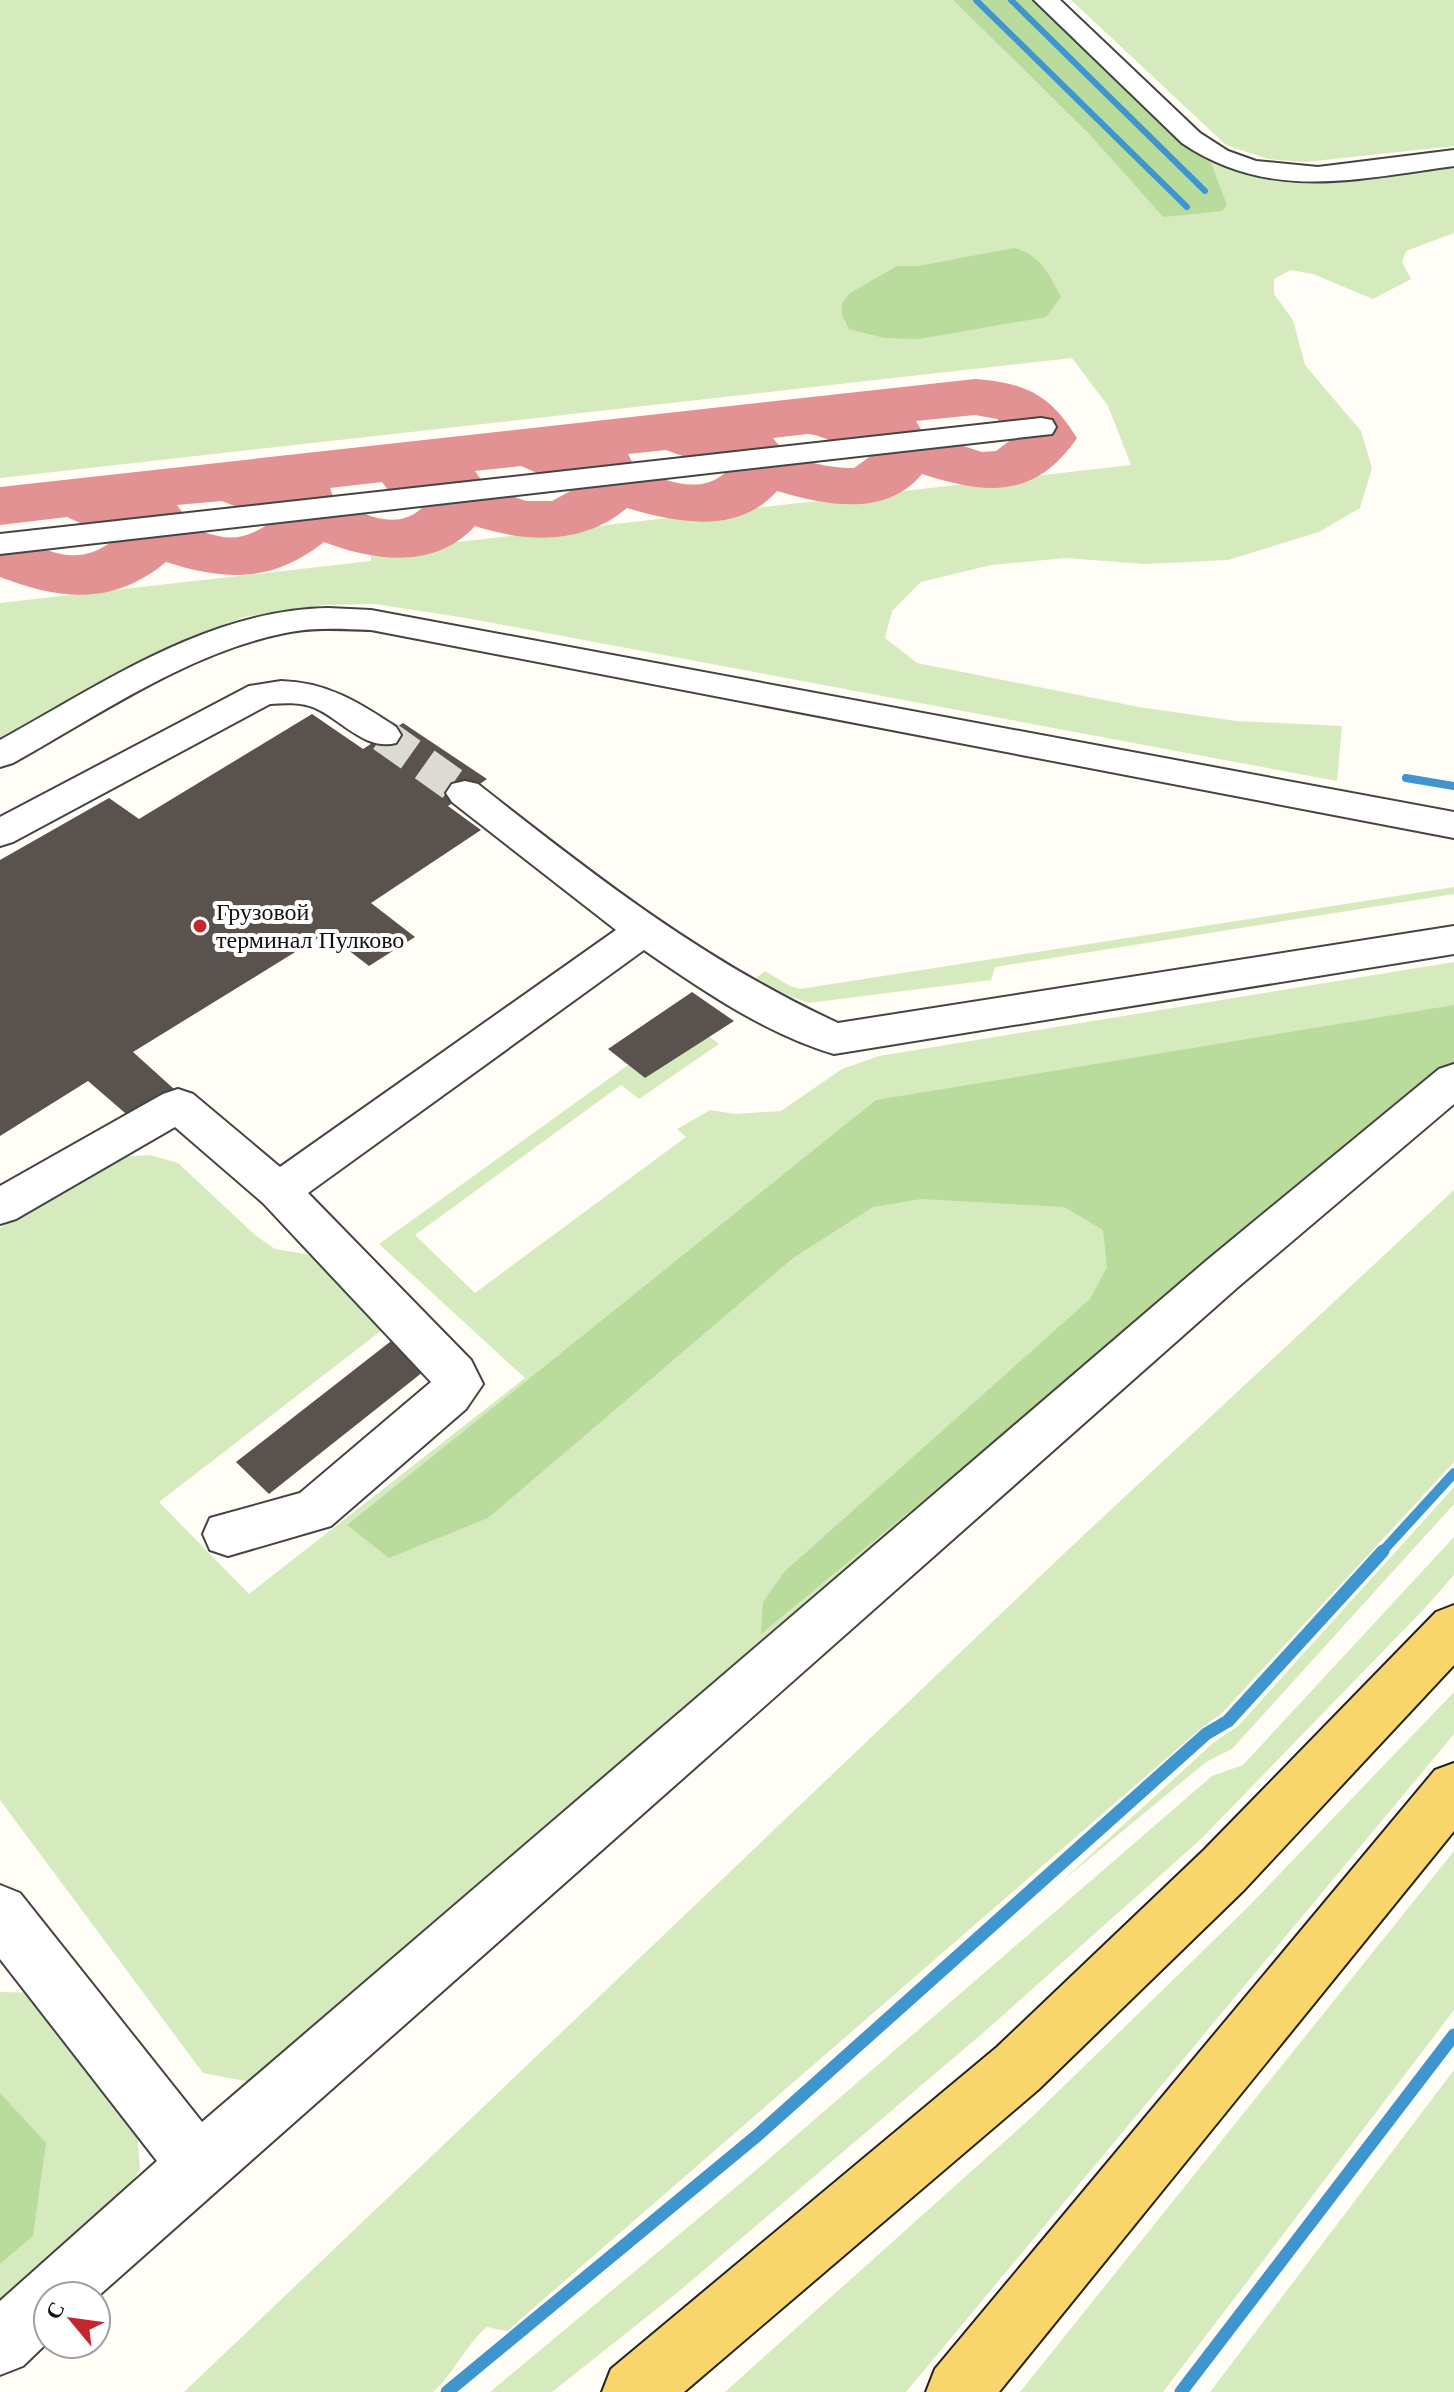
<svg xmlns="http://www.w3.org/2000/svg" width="1454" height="2392" font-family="Georgia,serif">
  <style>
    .green { fill: #d5ebbd }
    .forest { fill: #b9dc9c }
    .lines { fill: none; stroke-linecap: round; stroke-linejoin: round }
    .stream-far3 { stroke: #3f96cf; stroke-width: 6 }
    .stream-far2 { stroke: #3f96cf; stroke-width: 8 }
    .stream-far1 { stroke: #3f96cf; stroke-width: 10 }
    .stream { stroke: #3f96cf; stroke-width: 13 }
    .taxiway { fill: #e29292; fill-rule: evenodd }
    .building { fill: #5a524d }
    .minor-tunnel { stroke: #dbdad3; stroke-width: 34; stroke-dasharray: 34 17; stroke-linecap: butt }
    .minor-casing { stroke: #444; stroke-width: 4 }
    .major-casing { stroke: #222; stroke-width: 4 }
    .minor { fill: #fff; fill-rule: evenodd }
    .major { fill: #f9d66b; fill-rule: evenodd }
    .poi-dot { fill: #c4262e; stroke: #fff; stroke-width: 3 }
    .labels { text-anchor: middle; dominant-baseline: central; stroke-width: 8; stroke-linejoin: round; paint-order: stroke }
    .poi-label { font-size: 24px; fill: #111; stroke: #fff; text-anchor: start }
  </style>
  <rect width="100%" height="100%" fill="#fffdf5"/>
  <g class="green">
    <path d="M0,0H953L1089,134L1163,217L1208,155L1263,173L1454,161V233L1406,251L1402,262L1411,279L1373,299L1313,274L1291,270L1274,279V294L1293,320L1305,365L1361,431L1372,468L1360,508L1319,532L1228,560L1145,564L1066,558L991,565L921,582L892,611L885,638L917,663L1139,707L1236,721L1342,726L1337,781L466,618L375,604L324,605L244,617L199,635L0,739V603L371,561V552L1131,465L1108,406L1072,358L0,478Z"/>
    <path d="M1071,0H1454V146L1305,162L1268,159L1226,145Z"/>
    <path d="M1454,887V894L995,967L991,980L808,1003L752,981L765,971L790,986L800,989Z"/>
    <path d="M1454,962V1079L250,2082L203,2073L0,1800V1228L118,1157L150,1155L178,1163L255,1235L275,1249L311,1255L386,1327L159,1502L249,1594L525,1378L379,1244L628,1065L645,1078L709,1036L719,1044L639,1099L621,1085L415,1235L475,1293L686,1137L677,1129L710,1110L735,1114L781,1111L842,1069L879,1056Z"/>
    <path d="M1454,1190V1462L1222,1713L1199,1730L507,2331L487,2327C464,2346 455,2373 433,2392H184L1072,1546Z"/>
    <path d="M1454,1487V1504L1232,1749L1206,1762L1061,1882L1213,1743L1238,1726Z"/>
    <path d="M1454,1537V1575L1424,1609L1200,1840L984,2032L678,2292L552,2392H490L748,2177L1212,1776L1243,1765Z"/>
    <path d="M1454,1692V1734L906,2392H725L1033,2116L1247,1908Z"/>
    <path d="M1454,1851V2010L1163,2392H1020Z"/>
    <path d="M0,1992L45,1993L135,2107L140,2169L117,2205L0,2309Z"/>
    <path d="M1454,2070V2392H1210Z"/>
  </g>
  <g class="forest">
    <path d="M953,0H1041L1208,155L1227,205L1222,211L1163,217L1089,134Z"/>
    <path d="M1014,248C1041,255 1049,274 1061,297L1046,317L919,339L884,338L849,329L842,315V303L850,293L897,266H918Z"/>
    <path d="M1454,1005V1062L761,1634L763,1602L784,1572L1090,1299L1107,1267L1103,1230L1064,1207L921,1199L873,1207L793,1258L488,1518L389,1558L347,1525L876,1100Z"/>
    <path d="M0,2093L46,2143L33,2236L0,2264Z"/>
  </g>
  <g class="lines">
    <g class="stream-far3">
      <path d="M976,0L1187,207"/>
      <path d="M1011,0L1205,191"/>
    </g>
    <path class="stream-far2" d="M1406,778L1454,786"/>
    <path class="stream-far1" d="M1381,1553L1454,1473"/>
    <g class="stream">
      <path d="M447,2392L759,2134L1206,1734L1228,1721L1383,1551"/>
      <path d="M1181,2392L1454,2035"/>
    </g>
    <path class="taxiway" d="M975,379C1026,383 1050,394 1077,438C1035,499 987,495 922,474C886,518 825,505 777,491C738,535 678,523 627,508C583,545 527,543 475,526C435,570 374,561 324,542C272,583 226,581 166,562C113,606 60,600 0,577V534C45,545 72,573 115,539L67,517L0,525V487ZM975,415L997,419L1016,436L996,451L982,452L923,433L916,421ZM808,434L815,435L872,455L854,468C826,468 789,461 773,438ZM666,450L726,472C700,496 666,480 636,470L628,454ZM521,466L574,489L552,501H526L486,487L475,471ZM382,482L388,490L424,506C397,533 366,514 335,502L330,488ZM222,501L272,521C239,546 218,539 182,523V512L177,505Z"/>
  </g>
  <g class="building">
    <path d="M312,714L363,749L403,723L487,779L448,806L481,830L371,903L415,937L369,966L326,933L133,1052L174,1089L132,1119L88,1081L0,1136V860L109,798L139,819Z"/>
    <path d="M692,992L734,1021L645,1078L608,1049Z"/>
    <path d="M395,1338L428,1368L269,1494L236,1462Z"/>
  </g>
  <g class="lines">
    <path class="minor-tunnel" d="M383,735L465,793"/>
    <defs>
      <g id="minor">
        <path d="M1034,0H1060L1200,133L1228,151L1256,161L1318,167L1454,150V166C1357,179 1269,202 1182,143Z"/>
        <path d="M1041,418L1052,420L1056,427L1052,434L0,554V534Z"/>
        <path d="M328,608L371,610L1454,812V838L371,630C342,629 313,627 285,633C187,653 99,715 13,763L0,767V740C102,684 208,610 328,608Z"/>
        <path d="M281,681C326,682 359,702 396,727L401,735L396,743C365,751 342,720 315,708C301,702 285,703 270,704L13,842L0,846V817L249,686Z"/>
        <path d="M465,781L478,784C592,874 705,962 838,1023L1454,926V954L834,1054C766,1034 702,990 644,950L308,1193L471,1360L483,1384L466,1409L331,1526L228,1556L210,1550L203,1534L210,1518L300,1493L431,1382L263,1203L175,1127L16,1219L0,1224V1186L163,1094L178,1089L193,1094L280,1167L616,930L452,802L446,793L452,784Z"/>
        <path d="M1454,1064V1104L1238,1287L96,2298V2296H48V2342L23,2366L0,2375V2301L157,2161L0,1959V1885L20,1893L202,2122L1206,1261L1439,1069Z"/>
      </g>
      <g id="major">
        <path d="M1454,1605V1665L1244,1890L1039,2089L684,2392H602L611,2369L997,2047L1204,1850L1436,1612Z"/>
        <path d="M1454,1763V1831L999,2392H926L935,2369L1435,1770Z"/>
      </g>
    </defs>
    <use href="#minor" class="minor-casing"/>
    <use href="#major" class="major-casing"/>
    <use href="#minor" class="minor"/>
    <use href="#major" class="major"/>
  </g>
  <circle class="poi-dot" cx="200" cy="926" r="8"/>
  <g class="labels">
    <g class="poi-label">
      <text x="216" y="912">Грузовой<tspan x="216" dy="28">терминал Пулково</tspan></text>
    </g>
  </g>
  <g transform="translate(72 2320) rotate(299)"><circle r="38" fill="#ffffff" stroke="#a0a0a0" stroke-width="2"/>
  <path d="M0-6L14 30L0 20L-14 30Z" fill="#c4262e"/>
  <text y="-12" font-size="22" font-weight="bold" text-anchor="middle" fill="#111111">С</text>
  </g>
</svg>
